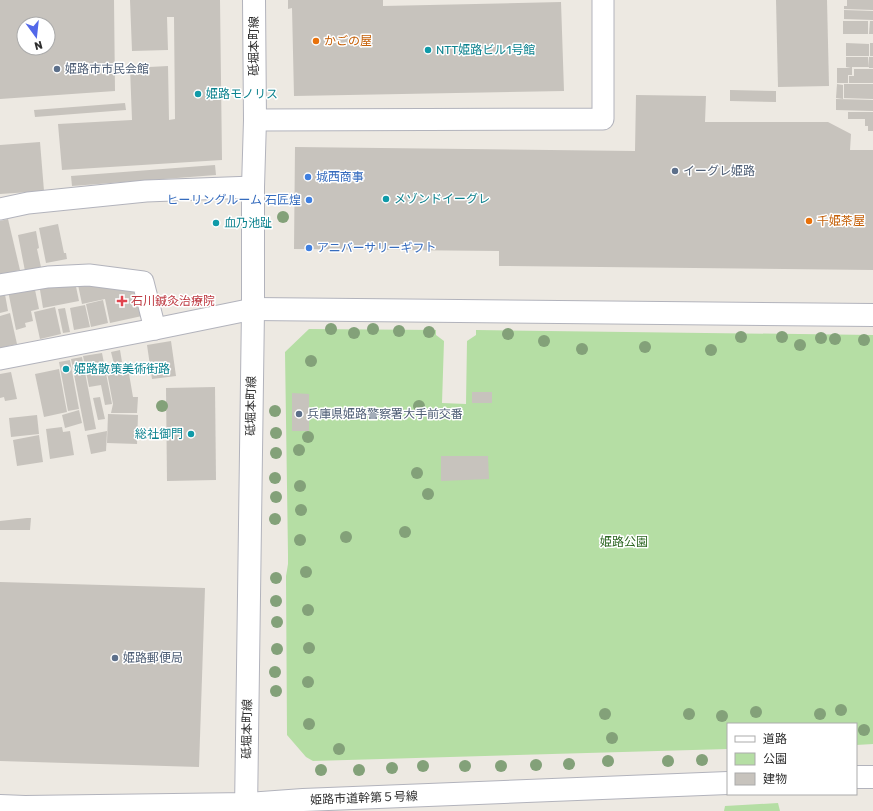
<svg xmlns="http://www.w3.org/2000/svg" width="873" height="811" font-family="Rubik,'Noto Sans JP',sans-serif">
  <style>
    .green { fill: #b5dea4 }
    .building { fill: #c7c3bd; fill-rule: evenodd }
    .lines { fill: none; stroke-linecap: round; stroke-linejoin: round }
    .minor-casing { stroke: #b2b3bc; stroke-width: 23 }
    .tertiary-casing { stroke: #b2b3bc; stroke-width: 24 }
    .secondary-casing { stroke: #b2b3bc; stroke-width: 24 }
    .minor { stroke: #fff; stroke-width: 21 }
    .tertiary { stroke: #fff; stroke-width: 22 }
    .secondary { stroke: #fff; stroke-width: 22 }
    .tree { fill: #83a179 }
    .food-dot { fill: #e8710a; stroke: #fff; stroke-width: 1.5 }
    .culture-dot { fill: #0f9aa8; stroke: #fff; stroke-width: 1.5 }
    .service-dot { fill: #5c6f8a; stroke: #fff; stroke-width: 1.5 }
    .shop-dot { fill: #3f7fe0; stroke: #fff; stroke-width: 1.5 }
    .health-dot { fill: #e0444e; stroke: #fff; stroke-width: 1.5 }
    .labels { text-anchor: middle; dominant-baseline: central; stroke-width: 3; stroke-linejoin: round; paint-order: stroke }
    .food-label { font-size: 12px; fill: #c56008; stroke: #fff; text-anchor: start }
    .street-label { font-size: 12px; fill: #2e2e2e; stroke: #fff }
    .culture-label { font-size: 12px; fill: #0d838f; stroke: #fff; text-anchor: start }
    .service-label { font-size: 12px; fill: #4e5e75; stroke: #fff; text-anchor: start }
    .shop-label { font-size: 12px; fill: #366cbe; stroke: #fff; text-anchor: start }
    .health-label { font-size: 12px; fill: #be3a42; stroke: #fff; text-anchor: start }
    .park-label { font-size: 12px; fill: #2d6623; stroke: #fff }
  </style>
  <rect width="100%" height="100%" fill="#ede9e2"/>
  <g class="green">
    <path d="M309,329L436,330V335L444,341L442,403L466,404L467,341L476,335V330L873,335V744L856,745V724H728V749L313,761L306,757L287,735L286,576L288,564V554L285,352Z"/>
    <path d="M778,803L780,811H724L725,806Z"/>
  </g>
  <g class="building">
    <path d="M0,0H114L115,91L0,99ZM24,24H48V48H24Z"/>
    <path d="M130,0H220L222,160L62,170L58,124L132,120L130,68L168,66L169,120L175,119L174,17H167L168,50L132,51Z"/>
    <path d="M288,0H383V6L561,2L564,91L294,96L292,8L288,9Z"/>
    <path d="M776,0H827L829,86L778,87Z"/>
    <path d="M847,0H873V10L844,9V6H847Z"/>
    <path d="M844,10L873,11V20L844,19Z"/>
    <rect x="843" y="21" width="25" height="13"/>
    <path d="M870,21H873V34H869Z"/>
    <path d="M846,43L869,44V56H846Z"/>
    <rect x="870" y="43" width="3" height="13"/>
    <path d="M846,57H868L869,67H852V75H848V83H837V68H851L846,67Z"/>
    <rect x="869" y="57" width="4" height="11"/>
    <path d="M854,69H873V83H849V76H854Z"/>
    <path d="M837,84L843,85V99L836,98Z"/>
    <path d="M844,84H873V99L844,98Z"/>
    <path d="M730,90L776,91V102L730,101Z"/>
    <path d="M636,95L706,96L705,122H828L851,134L850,150H873V270L499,266V251L294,249L295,147L635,151Z"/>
    <path d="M836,99L873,100V111L836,110Z"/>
    <path d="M125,103L126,110L35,117L34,110Z"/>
    <path d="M848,112H873V131H868V126H865V119H848Z"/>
    <path d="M40,142L44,191L0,194V145Z"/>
    <path d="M215,165L216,175L72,186L71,176Z"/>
    <path d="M8,219L20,270L0,275V221Z"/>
    <path d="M58,224L64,253H66L67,259L46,263L39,228Z"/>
    <path d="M36,231L39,248L37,249L41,267L25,271L18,235Z"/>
    <path d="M74,277L79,301L43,308L39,284Z"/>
    <path d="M77,280L136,286L142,316L110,323L105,299L82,304Z"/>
    <path d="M34,285L39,309L31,311L33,321L25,323L26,327L16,330L8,291Z"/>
    <path d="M4,289L8,311L0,313V290Z"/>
    <path d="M103,300L108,323L91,327L86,304Z"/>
    <path d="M85,305L90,327L74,330L70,308Z"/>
    <path d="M55,307L61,334L40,339L34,312Z"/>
    <path d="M65,308L70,332L63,333L58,309Z"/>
    <path d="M10,313L17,344L0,348V316Z"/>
    <path d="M171,341L176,376L152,379L147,345Z"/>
    <path d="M120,350L122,362L114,364L111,352Z"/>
    <path d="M102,353L112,404L105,405L101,385L89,387L83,356Z"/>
    <path d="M82,357L96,429L85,431L71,359Z"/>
    <path d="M70,360L79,409L68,411L59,362Z"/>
    <path d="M127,362L133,397H138L137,413H111L113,404L106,367Z"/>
    <path d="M59,369L67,412L44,417L35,374Z"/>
    <path d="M11,372L17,399L5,401L4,397L0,398V374Z"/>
    <path d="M215,387L216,480L167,481L166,388Z"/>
    <rect x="472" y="392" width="20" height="11"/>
    <path d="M292,393L309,394V431H292Z"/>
    <path d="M100,397L105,419L98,420L93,398Z"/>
    <path d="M79,410L82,423L65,428L62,415Z"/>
    <path d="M108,414L138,415L137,444L107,443Z"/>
    <path d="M37,415L39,434L11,437L9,418Z"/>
    <path d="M62,427L63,432L70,431L74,455L50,459L46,429Z"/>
    <path d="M107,431L106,451L91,454L87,435Z"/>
    <path d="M39,435L43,462L17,466L13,440Z"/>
    <path d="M441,456H488L489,479L441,481Z"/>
    <path d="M27,518H31L30,530H0V521Z"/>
    <path d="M0,582L205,588L199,767L0,761Z"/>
  </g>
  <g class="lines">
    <defs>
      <g id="minor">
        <path d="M255,120L603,119V0"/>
        <path d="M0,209L28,203L146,191L253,187"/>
        <path d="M0,285L48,277L89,275L143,282L155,329"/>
        <path d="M0,359L155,329L253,309"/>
      </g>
      <g id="tertiary">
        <path d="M253,309L873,315"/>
        <path d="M856,777H873"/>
        <path d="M0,806L25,807L247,804L303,800L728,783"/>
      </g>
      <path id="secondary" d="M246,811L253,309V187L255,120L254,0"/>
    </defs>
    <use href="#minor" class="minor-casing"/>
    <use href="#tertiary" class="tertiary-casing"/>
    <use href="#secondary" class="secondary-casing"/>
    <use href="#minor" class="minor"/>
    <use href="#tertiary" class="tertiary"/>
    <use href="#secondary" class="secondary"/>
  </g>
  <g class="tree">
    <circle cx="283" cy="217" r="6"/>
    <circle cx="331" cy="329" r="6"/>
    <circle cx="373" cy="329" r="6"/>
    <circle cx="399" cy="331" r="6"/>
    <circle cx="429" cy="332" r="6"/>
    <circle cx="354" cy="333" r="6"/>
    <circle cx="508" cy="334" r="6"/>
    <circle cx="741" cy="337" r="6"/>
    <circle cx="782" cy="337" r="6"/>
    <circle cx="821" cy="338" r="6"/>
    <circle cx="835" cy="339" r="6"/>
    <circle cx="864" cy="340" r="6"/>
    <circle cx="544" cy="341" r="6"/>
    <circle cx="800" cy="345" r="6"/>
    <circle cx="645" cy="347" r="6"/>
    <circle cx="582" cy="349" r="6"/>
    <circle cx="711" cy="350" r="6"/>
    <circle cx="311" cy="361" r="6"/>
    <circle cx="162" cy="406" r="6"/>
    <circle cx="419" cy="406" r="6"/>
    <circle cx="275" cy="411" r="6"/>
    <circle cx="276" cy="433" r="6"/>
    <circle cx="308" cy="437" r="6"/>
    <circle cx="299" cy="450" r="6"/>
    <circle cx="276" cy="453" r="6"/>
    <circle cx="417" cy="473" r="6"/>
    <circle cx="275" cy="478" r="6"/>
    <circle cx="300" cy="486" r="6"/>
    <circle cx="428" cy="494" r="6"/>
    <circle cx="276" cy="497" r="6"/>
    <circle cx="301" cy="510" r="6"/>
    <circle cx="275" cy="519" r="6"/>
    <circle cx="405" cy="532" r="6"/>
    <circle cx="346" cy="537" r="6"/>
    <circle cx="300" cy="540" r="6"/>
    <circle cx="306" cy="572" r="6"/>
    <circle cx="276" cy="578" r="6"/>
    <circle cx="276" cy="601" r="6"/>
    <circle cx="308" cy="610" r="6"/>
    <circle cx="277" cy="622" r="6"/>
    <circle cx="309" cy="648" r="6"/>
    <circle cx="277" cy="649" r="6"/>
    <circle cx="275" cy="672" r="6"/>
    <circle cx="308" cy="682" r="6"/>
    <circle cx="276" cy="691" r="6"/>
    <circle cx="841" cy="710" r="6"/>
    <circle cx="756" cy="712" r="6"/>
    <circle cx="605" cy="714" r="6"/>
    <circle cx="689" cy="714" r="6"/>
    <circle cx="820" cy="714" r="6"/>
    <circle cx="722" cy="716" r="6"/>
    <circle cx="309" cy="724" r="6"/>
    <circle cx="864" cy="730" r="6"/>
    <circle cx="612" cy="738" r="6"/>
    <circle cx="339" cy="749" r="6"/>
    <circle cx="702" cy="760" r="6"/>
    <circle cx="608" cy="761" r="6"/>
    <circle cx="668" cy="761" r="6"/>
    <circle cx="569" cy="764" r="6"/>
    <circle cx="536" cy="765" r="6"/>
    <circle cx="423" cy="766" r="6"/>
    <circle cx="465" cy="766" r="6"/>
    <circle cx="501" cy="766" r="6"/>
    <circle cx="392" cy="768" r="6"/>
    <circle cx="321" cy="770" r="6"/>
    <circle cx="359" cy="770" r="6"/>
  </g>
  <g class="food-dot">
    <circle cx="316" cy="41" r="4"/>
    <circle cx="809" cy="221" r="4"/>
  </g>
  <g class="culture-dot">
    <circle cx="428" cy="50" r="4"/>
    <circle cx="198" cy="94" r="4"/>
    <circle cx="386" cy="199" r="4"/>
    <circle cx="216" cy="223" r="4"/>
    <circle cx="66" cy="369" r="4"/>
    <circle cx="191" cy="434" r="4"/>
  </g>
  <g class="service-dot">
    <circle cx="57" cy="69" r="4"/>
    <circle cx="675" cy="171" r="4"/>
    <circle cx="299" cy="414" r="4"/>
    <circle cx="115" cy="658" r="4"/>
  </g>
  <g class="shop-dot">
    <circle cx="308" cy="177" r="4"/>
    <circle cx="309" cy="200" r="4"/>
    <circle cx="309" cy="248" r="4"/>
  </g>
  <path class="health-dot" d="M120 295h4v4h4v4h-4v4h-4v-4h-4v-4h4z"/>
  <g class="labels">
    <g class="food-label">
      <text x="324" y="41">かごの屋</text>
      <text x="817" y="221">千姫茶屋</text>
    </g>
    <g class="street-label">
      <text transform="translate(254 46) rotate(-90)">砥堀本町線</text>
      <text transform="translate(251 406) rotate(-89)">砥堀本町線</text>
      <text transform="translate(247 729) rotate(-89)">砥堀本町線</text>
      <text transform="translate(364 798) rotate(-2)">姫路市道幹第５号線</text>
    </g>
    <g class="culture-label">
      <text x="436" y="50">NTT姫路ビル1号館</text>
      <text x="206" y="94">姫路モノリス</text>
      <text x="394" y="199">メゾンドイーグレ</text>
      <text x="224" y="223">血乃池趾</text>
      <text x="74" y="369">姫路散策美術街路</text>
      <text x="183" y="434" text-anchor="end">総社御門</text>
    </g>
    <g class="service-label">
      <text x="65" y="69">姫路市市民会館</text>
      <text x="683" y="171">イーグレ姫路</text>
      <text x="307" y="414">兵庫県姫路警察署大手前交番</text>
      <text x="123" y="658">姫路郵便局</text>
    </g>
    <g class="shop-label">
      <text x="316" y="177">城西商事</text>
      <text x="301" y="200" text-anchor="end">ヒーリングルーム 石匠煌</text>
      <text x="317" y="248">アニバーサリーギフト</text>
    </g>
    <g class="health-label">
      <text x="131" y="301">石川鍼灸治療院</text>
    </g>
    <g class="park-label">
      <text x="624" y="542">姫路公園</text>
    </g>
  </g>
  <rect x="727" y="723" width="130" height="72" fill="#ffffff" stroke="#ababab"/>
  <rect x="735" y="736" width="20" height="6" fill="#ffffff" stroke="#ababab"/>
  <text x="763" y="743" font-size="12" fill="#2e2e2e">道路</text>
  <rect x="735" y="753" width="20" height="12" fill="#b5dea4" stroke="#ababab"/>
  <text x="763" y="763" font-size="12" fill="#2e2e2e">公園</text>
  <rect x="735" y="773" width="20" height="12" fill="#c7c3bd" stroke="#ababab"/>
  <text x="763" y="783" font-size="12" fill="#2e2e2e">建物</text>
  <g transform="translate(36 36) rotate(165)"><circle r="19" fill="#ffffff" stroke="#ababab"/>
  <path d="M0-3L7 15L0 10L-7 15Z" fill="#5368e9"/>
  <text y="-6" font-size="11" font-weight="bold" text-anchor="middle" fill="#2e2e2e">N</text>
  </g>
</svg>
